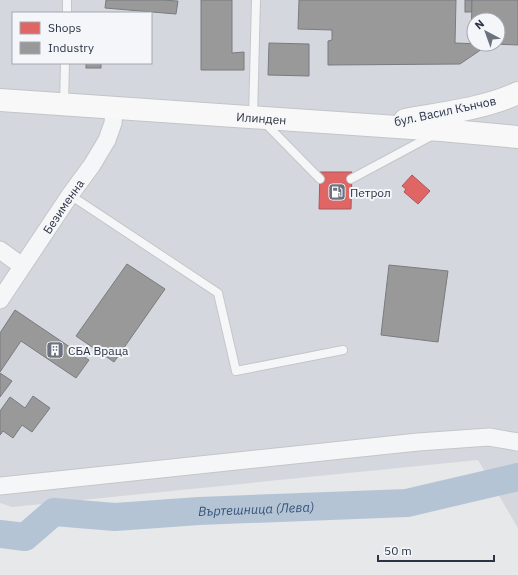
<svg xmlns="http://www.w3.org/2000/svg" width="518" height="575" font-family="'IBM Plex Sans',sans-serif">
  <style>
    .built { fill: #d4d7dd; fill-rule: evenodd }
    .shops { fill: #e06666; stroke: #aa575c }
    .industry { fill: #999; stroke: #787b80 }
    .lines { fill: none; stroke-linecap: round; stroke-linejoin: round }
    .river { stroke: #b4c4d5; stroke-width: 28 }
    .service-casing { stroke: #c4c6c8; stroke-width: 10 }
    .minor-casing { stroke: #c4c6c8; stroke-width: 19 }
    .primary-casing { stroke: #c2c5c8; stroke-width: 24 }
    .service { stroke: #f5f6f7; stroke-width: 8 }
    .minor { stroke: #f5f6f7; stroke-width: 17 }
    .primary { stroke: #f8f8f8; stroke-width: 22 }
    .labels { text-anchor: middle; dominant-baseline: central; stroke-width: 4; stroke-linejoin: round; paint-order: stroke }
    .street-label { font-size: 12px; fill: #2b3445; stroke: #f4f6f9 }
    .poi-label { font-size: 12px; fill: #2b3445; stroke: #f4f6f9; text-anchor: start }
    .water-label { font-size: 13px; font-style: italic; fill: #34527a; stroke: #f4f6f9 }
  </style>
  <rect width="100%" height="100%" fill="#e6e8ea"/>
  <path class="built" d="M0,0H518V528L478,460L12,507L0,503ZM13,13H151V63H13ZM474,20H498V44H474Z"/>
  <g class="shops">
    <path d="M320,172H352L351,209H319Z"/>
    <path d="M412,175L430,191L418,204L404,192L406,189L402,186Z"/>
  </g>
  <g class="industry">
    <path d="M106,0H162L178,1L176,14L105,8Z"/>
    <path d="M201,0H232V53L244,52V70H201Z"/>
    <path d="M299,0H456L455,43L482,44V49L460,64L328,65V41L332,40V30L298,29Z"/>
    <rect x="465" y="0" width="7" height="12"/>
    <path d="M472,0H518V45L492,44H498V20H474V44H471Z"/>
    <path d="M269,43L309,44V76L268,75Z"/>
    <rect x="86" y="63" width="15" height="5"/>
    <path d="M127,264L165,289L114,362L76,336Z"/>
    <path d="M389,265L448,271L438,342L381,335Z"/>
    <path d="M15,310L89,360L76,378L21,341L0,372V333Z"/>
    <path d="M0,373L12,381L0,397Z"/>
    <path d="M33,396L50,408L32,432L22,425L13,438L3,431L0,435V411L10,397L25,408Z"/>
  </g>
  <g class="lines">
    <path class="river" id="s1" d="M0,534L25,537L54,512L115,517L199,511L407,503L518,477"/>
    <defs>
      <g id="service">
        <path d="M67,13V0"/>
        <path d="M64,104L65,63"/>
        <path d="M253,117L256,0"/>
        <path d="M264,122L320,179"/>
        <path d="M351,179L433,135"/>
        <path d="M70,195L218,293L236,371L343,350"/>
      </g>
      <g id="minor">
        <path d="M0,250L22,266"/>
        <path id="s2" d="M0,300L70,195L92,165L107,140L113,123L114,108"/>
        <path d="M0,486L418,442L489,437L518,442"/>
      </g>
      <g id="primary">
        <path id="s3" d="M0,100L441,130L518,137"/>
        <path d="M405,120C443,113 483,109 518,93"/>
      </g>
    </defs>
    <use href="#service" class="service-casing"/>
    <use href="#minor" class="minor-casing"/>
    <use href="#primary" class="primary-casing"/>
    <use href="#service" class="service"/>
    <use href="#minor" class="minor"/>
    <use href="#primary" class="primary"/>
  </g>
  <defs>
    <symbol id="fuel-square" viewBox="-11 -11 22 22"><rect x="-9" y="-9" width="18" height="18" rx="4" fill="#6c737f" stroke="#f4f6f9"/><path d="M-5.5-6h7V0h2V4h1.3V-2.5L3-4.5l.8-.8L6-3V5H2.5V1h-1V6h-7ZM-4.2-4.7v3.2H.2V-4.7Z" fill="#fff"/></symbol>
    <symbol id="building-square" viewBox="-11 -11 22 22"><rect x="-9" y="-9" width="18" height="18" rx="4" fill="#6c737f" stroke="#f4f6f9"/><path d="M-4-6H4V6H1V3H-1V6H-4ZM-2.5-4.3h1.7v1.8h-1.7ZM.8-4.3h1.7v1.8H.8ZM-2.5-1h1.7V.8h-1.7ZM.8-1h1.7V.8H.8Z" fill="#fff"/></symbol>
  </defs>
  <g fill-rule="evenodd">
    <use href="#fuel-square" x="327" y="182" width="20" height="20"/>
    <use href="#building-square" x="45" y="340" width="20" height="20"/>
  </g>
  <g class="labels">
    <g class="street-label">
      <text transform="translate(445 111) rotate(-12)">бул. Васил Кънчов</text>
      <text stroke="none"><textPath href="#s3" startOffset="262">Илинден</textPath></text>
      <text stroke="none"><textPath href="#s2" startOffset="113">Безименна</textPath></text>
    </g>
    <g class="poi-label">
      <text x="350" y="192">Петрол</text>
      <text x="68" y="350">СБА Враца</text>
    </g>
    <g class="water-label">
      <text stroke="none"><textPath href="#s1" startOffset="266">Въртешница (Лева)</textPath></text>
    </g>
  </g>
  <rect x="12" y="12" width="140" height="52" fill="#f4f6f9" stroke="#a4a8b1"/>
  <rect x="20" y="22" width="20" height="12" fill="#e06666" stroke="#a4a8b1"/>
  <text x="48" y="32" font-size="12" fill="#2b3445">Shops</text>
  <rect x="20" y="42" width="20" height="12" fill="#999999" stroke="#a4a8b1"/>
  <text x="48" y="52" font-size="12" fill="#2b3445">Industry</text>
  <g transform="translate(486 32) rotate(319)"><circle r="19" fill="#f4f6f9" stroke="#a4a8b1"/>
  <path d="M0-3L7 15L0 10L-7 15Z" fill="#6c737f"/>
  <text y="-6" font-size="11" font-weight="bold" text-anchor="middle" fill="#2b3445">N</text>
  </g>
  <path d="M378 555v6h116v-6" fill="none" stroke="#2b3445" stroke-width="2"/>
  <text x="384" y="555" font-size="12" fill="#2b3445" stroke="#f4f6f9" stroke-width="3" paint-order="stroke">50 m</text>
</svg>
